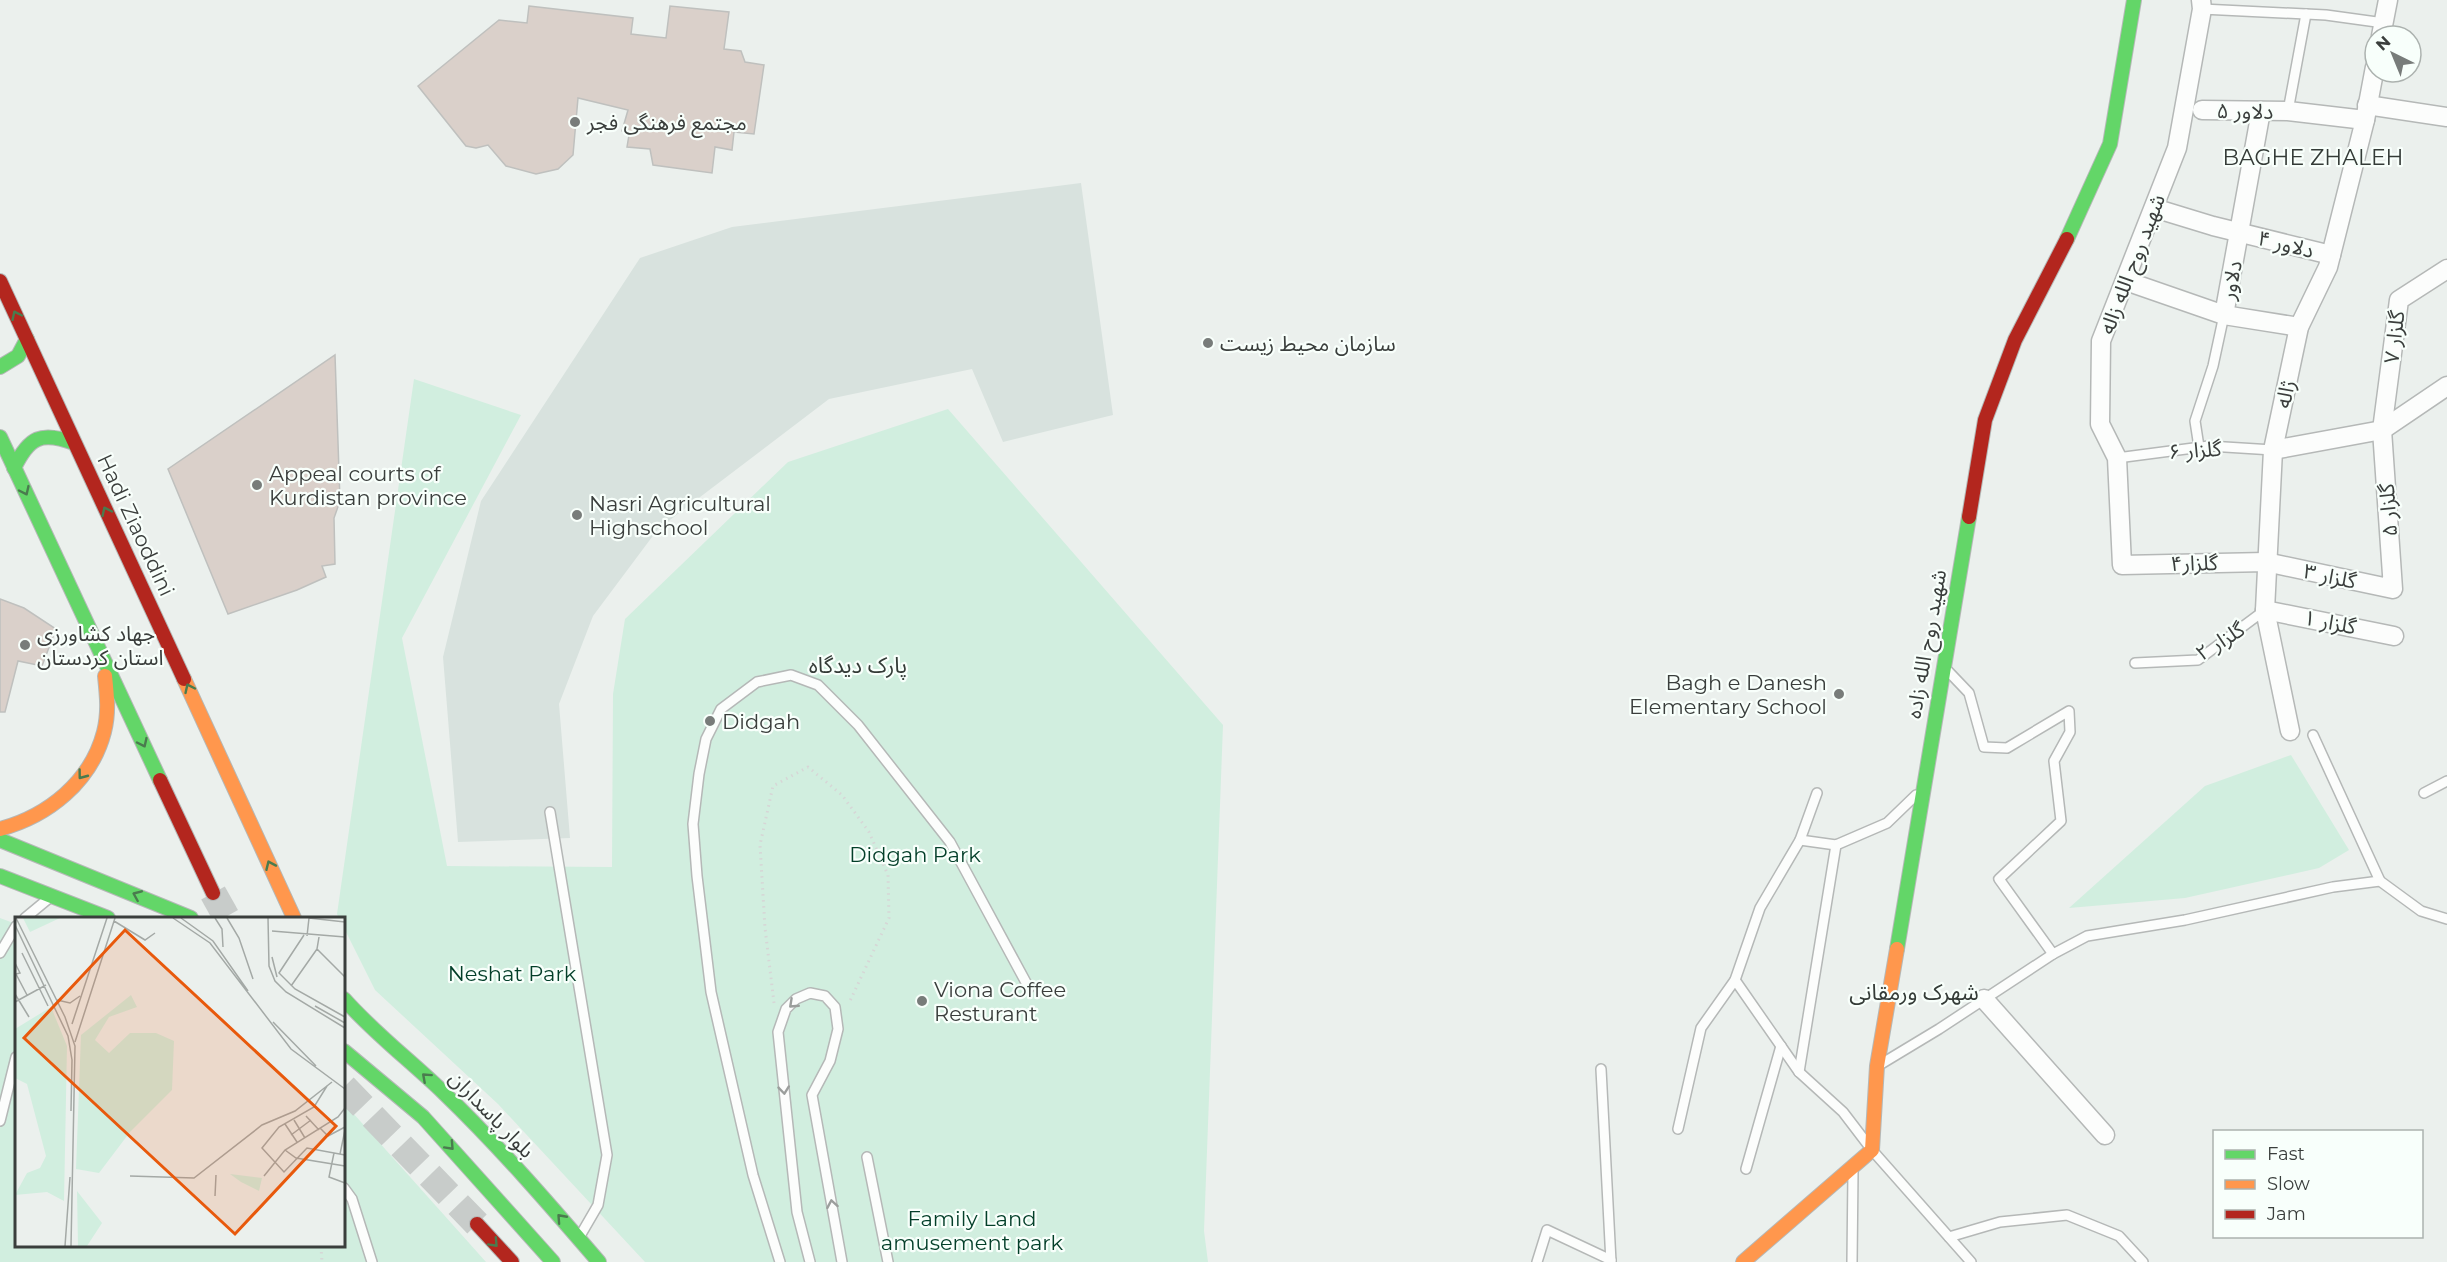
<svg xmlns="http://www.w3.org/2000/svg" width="2447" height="1262" font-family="Montserrat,'Noto Sans Arabic',sans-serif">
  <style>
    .built { fill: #d8e2de }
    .green { fill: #d1eedf }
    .building { fill: #dad0ca; stroke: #bfc0be; stroke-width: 1.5 }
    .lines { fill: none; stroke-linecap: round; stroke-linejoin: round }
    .primary-tunnel { stroke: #c8ccca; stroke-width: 27; stroke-dasharray: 27 14; stroke-linecap: butt }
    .lane-casing { stroke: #b5b8b7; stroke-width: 12 }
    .street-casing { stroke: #b5b8b7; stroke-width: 21 }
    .fast-casing { stroke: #b5b8b7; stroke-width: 16 }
    .slow-casing { stroke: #b5b8b7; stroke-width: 16 }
    .jam-casing { stroke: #b5b8b7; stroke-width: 16 }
    .path { stroke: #d6d6d6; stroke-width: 3; stroke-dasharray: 1.5 4.5; stroke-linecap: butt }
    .lane { stroke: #fcfdfc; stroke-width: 9 }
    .street { stroke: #fcfdfc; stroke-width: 18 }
    .fast { stroke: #63d668; stroke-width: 14 }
    .slow { stroke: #ff974d; stroke-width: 14 }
    .jam { stroke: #b3261e; stroke-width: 14 }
    .oneway { stroke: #4a7b4e }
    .oneway2 { stroke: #9b9e9c }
    .poi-dot { fill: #787c7a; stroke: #f8fffb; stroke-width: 2 }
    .labels { text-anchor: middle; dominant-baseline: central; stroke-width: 4.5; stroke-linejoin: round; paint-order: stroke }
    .street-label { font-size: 21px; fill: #3a3e3c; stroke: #f8fffb }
    .poi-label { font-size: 21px; fill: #3a3e3c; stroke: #f8fffb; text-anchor: start }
    .park-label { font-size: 21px; fill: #033f29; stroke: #f8fffb }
    .neighbourhood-label { font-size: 22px; fill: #343b37; stroke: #f8fffb }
    .inset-road { fill: none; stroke: #a4a9a6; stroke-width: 1.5 }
    .view { fill: #e8590c; fill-opacity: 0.15; stroke: #e8590c; stroke-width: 3 }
    .inset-edge { fill: none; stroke: #3a3e3c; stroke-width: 3 }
  </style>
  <rect width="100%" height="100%" fill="#ebf0ed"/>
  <path class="built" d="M1081,183L1113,415L1003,442L972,369L829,399L658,529L593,616L559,704L570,838L458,842L443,657L481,501L640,258L732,227Z"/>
  <g class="green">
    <path d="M414,379L521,415L402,638L447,866L612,867L613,694L625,619L788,462L948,409L1223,725L1204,1231L1208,1262H645L498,1104L375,990L344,928V918H339L337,914Z"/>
    <path d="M2291,755L2349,850L2319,868L2185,898L2069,908L2205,786Z"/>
    <path d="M0,918L16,924V1246H344V1103L486,1262H0Z"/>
  </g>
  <g class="building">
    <path d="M529,6L633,18L631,34L666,38L670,6L729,12L724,49L741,51L745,62L764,65L754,134L734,132L732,150L715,147L712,173L653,165L650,149L627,147L629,135L622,131L628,110L578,98L573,155L558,169L536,174L506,166L488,145L476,148L466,146L418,86L499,20L527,23Z"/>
    <path d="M335,355L340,501L334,518L335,564L322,566L326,577L297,590L228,614L168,469Z"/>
    <path d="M0,599L24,608L56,629L42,666L18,661L5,712H0Z"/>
  </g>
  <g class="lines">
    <g class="primary-tunnel">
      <path d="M213,893L227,918"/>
      <path d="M344,1087L477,1224"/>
    </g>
    <defs>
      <g id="lane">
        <path d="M2202,9L2326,15L2384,23"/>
        <path d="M2288,111L2306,14"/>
        <path d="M2199,447L2195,421L2213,366L2224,315"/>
        <path d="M2117,458L2209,446L2273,450"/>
        <path d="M2135,663L2198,660L2265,610"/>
        <path d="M1947,670L1969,693L1984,747L2007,748L2069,711L2070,732L2054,761L2061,821L1999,879L2053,954"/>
        <path d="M2313,735L2380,881"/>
        <path d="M2424,793L2447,781"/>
        <path d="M550,812L607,1155L598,1205L580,1236"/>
        <path d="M1800,840L1836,845L1887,823L1916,795"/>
        <path d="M25,918L48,899"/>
        <path d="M0,953L16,926"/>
        <path d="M1735,980L1799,1072L1843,1112L1872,1150L1971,1262"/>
        <path d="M1881,1064L1939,1029L2053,954L2087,936L2185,920L2333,887L2380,881L2421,911L2447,919"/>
        <path d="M1601,1069L1611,1262"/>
        <path d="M1799,1072L1836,845"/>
        <path d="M0,1121L16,1057"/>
        <path d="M1678,1129L1701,1028L1735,980L1760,908L1800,840L1817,793"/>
        <path d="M867,1157L888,1262"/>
        <path d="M1746,1169L1781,1046"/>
        <path d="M344,1188L352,1199L372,1262"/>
        <path d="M1949,1237L2000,1222L2067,1215L2119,1236L2143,1262"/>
        <path d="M780,1262L753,1175L711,992L697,876L693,824L699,774L706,739L721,709L757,682L791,675L818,685L858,725L950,842L1029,988"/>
        <path d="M810,1262L797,1212L778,1032L786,1009L796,999L810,993L825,996L835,1007L838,1029L830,1061L812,1095L842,1262"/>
        <path d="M1537,1262L1547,1230L1611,1260"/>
        <path d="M1852,1262L1853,1172"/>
      </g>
      <g id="street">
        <path d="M2201,0L2202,9L2177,148L2101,341L2100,424L2117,458L2122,565L2266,562L2393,589L2382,430L2399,300L2447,269"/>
        <path d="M2381,36L2388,0"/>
        <path d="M2367,105L2447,117"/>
        <path d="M2202,110L2288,111L2365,120"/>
        <path d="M2154,208L2213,226L2331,255"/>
        <path d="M2126,281L2224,315L2299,327"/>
        <path d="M2224,315L2261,111"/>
        <path d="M2273,450L2382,430L2447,386"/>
        <path d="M2265,610L2394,636"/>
        <path d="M2290,731L2265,610L2273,450L2299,327L2328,267L2365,120L2375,67"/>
        <path d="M1984,999L2105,1135"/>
      </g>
      <g id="fast">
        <path d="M2067,239L2110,144L2134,0"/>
        <path d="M0,367L18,356L27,339"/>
        <path d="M0,437L160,780"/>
        <path d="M14,468C29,437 41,431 74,443"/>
        <path d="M0,840L191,918"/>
        <path d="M0,876L108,918"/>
        <path d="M1897,949L1969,517"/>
        <path d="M344,999C375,1034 411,1061 444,1093C499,1146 549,1204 599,1262"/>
        <path d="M344,1051L423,1117L553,1262"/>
      </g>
      <g id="slow">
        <path d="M184,679L294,918"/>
        <path d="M0,829C48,816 91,782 104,732C109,713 107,695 105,676"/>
        <path d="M1743,1262L1872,1150L1877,1066L1897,949"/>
      </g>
      <g id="jam">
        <path d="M0,281L184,679"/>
        <path d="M1969,517L1985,420L2015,340L2067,239"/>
        <path d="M160,780L213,893"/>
        <path d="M477,1224L512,1262"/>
      </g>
    </defs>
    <use href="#lane" class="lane-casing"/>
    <use href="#street" class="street-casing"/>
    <use href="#fast" class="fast-casing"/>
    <use href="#slow" class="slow-casing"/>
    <use href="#jam" class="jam-casing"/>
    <g class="path">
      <path d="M774,1003L765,928L760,845L773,786L808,767L842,795L869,832L888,875L889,918L849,1003"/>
      <path d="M321,1246L322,1262"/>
    </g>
    <use href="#lane" class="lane"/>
    <use href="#street" class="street"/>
    <use href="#fast" class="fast"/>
    <use href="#slow" class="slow"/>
    <use href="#jam" class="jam"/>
  </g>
  <defs><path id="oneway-chevron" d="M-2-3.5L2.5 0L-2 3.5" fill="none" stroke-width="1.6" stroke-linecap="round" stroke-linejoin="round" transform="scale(1.5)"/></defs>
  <g class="oneway">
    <use href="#oneway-chevron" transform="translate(16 315) rotate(-115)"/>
    <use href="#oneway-chevron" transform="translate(25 491) rotate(65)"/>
    <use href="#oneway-chevron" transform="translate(106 511) rotate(-115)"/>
    <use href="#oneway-chevron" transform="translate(189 688) rotate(-115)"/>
    <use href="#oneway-chevron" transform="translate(143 743) rotate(65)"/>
    <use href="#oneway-chevron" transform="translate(82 775) rotate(127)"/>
    <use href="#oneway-chevron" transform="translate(270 865) rotate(-114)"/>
    <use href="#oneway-chevron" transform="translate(137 895) rotate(-157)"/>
    <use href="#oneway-chevron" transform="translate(426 1077) rotate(-138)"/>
    <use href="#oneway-chevron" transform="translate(450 1146) rotate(47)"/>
    <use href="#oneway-chevron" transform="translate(561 1218) rotate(-132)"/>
    <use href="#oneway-chevron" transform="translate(494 1243) rotate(47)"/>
  </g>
  <g class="oneway2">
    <use href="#oneway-chevron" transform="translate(793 1004) rotate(137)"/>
    <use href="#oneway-chevron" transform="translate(784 1090) rotate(84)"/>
    <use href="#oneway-chevron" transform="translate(832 1204) rotate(-100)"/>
  </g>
  <g class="poi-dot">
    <circle cx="575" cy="122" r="6"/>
    <circle cx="1208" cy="343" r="6"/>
    <circle cx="257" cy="485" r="6"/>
    <circle cx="577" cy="515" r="6"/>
    <circle cx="25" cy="645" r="6"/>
    <circle cx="1839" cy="694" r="6"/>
    <circle cx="710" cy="721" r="6"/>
    <circle cx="922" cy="1001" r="6"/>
  </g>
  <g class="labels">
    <g class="street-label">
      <text transform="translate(2245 111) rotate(1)">دلاور ۵</text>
      <text transform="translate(2286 244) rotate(14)">دلاور ۴</text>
      <text transform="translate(2132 264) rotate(-69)">شهید روح الله زاله</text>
      <text transform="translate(2231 280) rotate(-79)">دلاور</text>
      <text transform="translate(2394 337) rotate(-83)">گلزار ۷</text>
      <text transform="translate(2285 394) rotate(-78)">ژاله</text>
      <text transform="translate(2195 450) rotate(-4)">گلزار ۶</text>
      <text transform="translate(2388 510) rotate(-94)">گلزار ۵</text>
      <text transform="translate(136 525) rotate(65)">Hadi Ziaoddini</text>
      <text transform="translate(2194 563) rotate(-1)">گلزار۴</text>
      <text transform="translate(2330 576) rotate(12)">گلزار ۳</text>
      <text transform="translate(2330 622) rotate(11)">گلزار ۱</text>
      <text transform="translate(2220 641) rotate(-32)">گلزار ۲</text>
      <text transform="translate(1926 644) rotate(-80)">شهید روح الله زاده</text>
      <text transform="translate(492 1114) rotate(46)">بلوار پاسداران</text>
    </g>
    <g class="poi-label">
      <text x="587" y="122">مجتمع فرهنگی فجر</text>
      <text x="1220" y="343">سازمان محیط زیست</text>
      <text x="269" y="473">Appeal courts of<tspan x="269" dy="24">Kurdistan province</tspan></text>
      <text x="589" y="503">Nasri Agricultural<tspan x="589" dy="24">Highschool</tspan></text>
      <text x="37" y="633">جهاد کشاورزی<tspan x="37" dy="24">استان کردستان</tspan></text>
      <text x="1827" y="682" text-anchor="end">Bagh e Danesh<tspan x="1827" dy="24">Elementary School</tspan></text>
      <text x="722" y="721">Didgah</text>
      <text x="934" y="989">Viona Coffee<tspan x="934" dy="24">Resturant</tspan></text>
    </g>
    <g class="park-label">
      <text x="915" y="854">Didgah Park</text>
      <text x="512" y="973">Neshat Park</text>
      <text x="972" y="1218">Family Land<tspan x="972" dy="24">amusement park</tspan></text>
    </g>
    <g class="neighbourhood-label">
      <text x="2313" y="157">BAGHE ZHALEH</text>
      <text x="858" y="665">پارک دیدگاه</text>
      <text x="1914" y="992">شهرک ورمقانی</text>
    </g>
  </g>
  <g transform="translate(15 917)">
    <rect width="330" height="330" fill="#ebf0ed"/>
    <path d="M8,1H45L15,15ZM116,78L122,90L94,100L80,123L94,136L115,116H141L159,124L157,173L115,215L84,256L61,252L66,118ZM36,90L52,129L49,284L32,275L0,278L12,256L25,251L31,239L12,167L0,161V112ZM215,257L247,261L244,274L226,265ZM62,274L87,306L72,329H63Z" fill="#d1eedf"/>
    <path class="inset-road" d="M1,1L50,100L60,129L56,329M158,1L195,26L276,132L330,172M166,1L198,24L233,74M200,1L207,12L208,30M212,1L224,21L238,62M253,1L254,49L260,64L271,75L330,111M294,1L330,5M99,4L130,23L140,16M0,8L53,119L57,143L56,194M257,14L330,20M289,18L264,56L280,72L330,100M292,19L294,1M304,20L302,32L330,60M7,36L33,89M257,40L262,60M0,46L5,56L1,57L12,78M276,69L302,32M0,77L14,100M42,83L55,86L65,79M0,85L31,68M300,89L330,106M258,105L301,149M57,107L92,1M60,125L100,1M312,169L299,190L264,210L247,231L269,255L292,231L330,238M291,199L304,213M279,203L290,221M270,207L282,225M305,211L313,219L330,210M276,218L296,203M270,233L281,241L330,249M319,236L314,260L330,266M325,237L330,213M115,259L179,261L247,208L280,194L317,165M249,259L270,233L323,200L330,191M200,279L201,258M50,329L55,260"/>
    <path class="view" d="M110,13L321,209L220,317L9,121Z"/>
    <rect width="330" height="330" class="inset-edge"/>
  </g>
  <rect x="2213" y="1130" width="210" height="108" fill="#f8fffb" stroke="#acb2af" stroke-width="1.5"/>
  <rect x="2225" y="1150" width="30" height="9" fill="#63d668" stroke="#acb2af" stroke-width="1.5"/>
  <text x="2267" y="1160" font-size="18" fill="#3a3e3c">Fast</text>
  <rect x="2225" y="1180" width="30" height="9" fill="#ff974d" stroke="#acb2af" stroke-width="1.5"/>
  <text x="2267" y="1190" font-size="18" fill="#3a3e3c">Slow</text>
  <rect x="2225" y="1210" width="30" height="9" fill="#b3261e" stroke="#acb2af" stroke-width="1.5"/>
  <text x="2267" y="1220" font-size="18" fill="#3a3e3c">Jam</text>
  <g transform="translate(2393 54) rotate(317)"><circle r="28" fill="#f8fffb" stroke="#acb2af" stroke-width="1.5"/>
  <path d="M0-4.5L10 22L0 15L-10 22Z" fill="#787c7a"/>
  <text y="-9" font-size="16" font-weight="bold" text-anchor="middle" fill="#3a3e3c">N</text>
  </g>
</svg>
